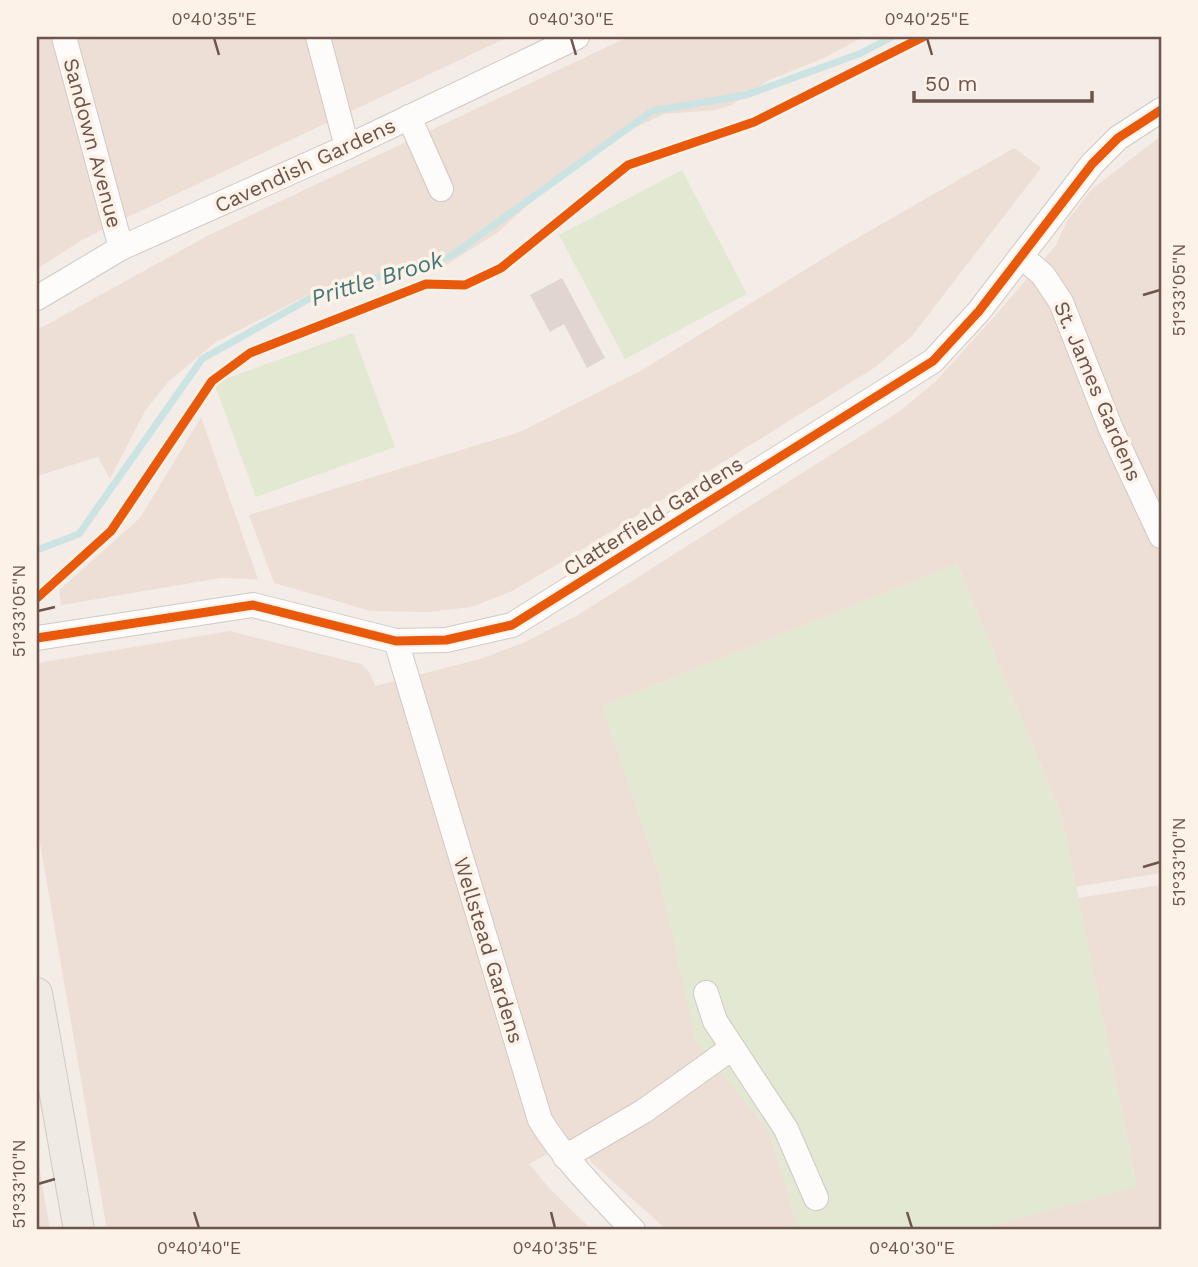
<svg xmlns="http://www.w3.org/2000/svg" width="1198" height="1267" font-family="'Work Sans',sans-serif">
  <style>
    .residential { fill: #eddfd5 }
    .green { fill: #e3e8d3 }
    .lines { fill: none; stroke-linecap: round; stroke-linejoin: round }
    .stream { stroke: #cbe3e2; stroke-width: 7 }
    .building { fill: #e0d5d0 }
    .minor-casing { stroke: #d1c9c3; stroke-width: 26 }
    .major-casing { stroke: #d3c9c5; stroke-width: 32 }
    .path { stroke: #d5cdc9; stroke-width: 4.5; stroke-dasharray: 2 5; stroke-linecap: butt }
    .minor { stroke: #fdfcfb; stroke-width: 24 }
    .major { stroke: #f0eae4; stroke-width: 30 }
    .cycleway-casing { stroke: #fcf2e8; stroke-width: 13 }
    .cycleway { stroke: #e8590c; stroke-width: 9 }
    .ticks { fill: none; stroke: #6d544c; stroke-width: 2.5 }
    .labels { text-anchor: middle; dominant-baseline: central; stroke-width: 7; stroke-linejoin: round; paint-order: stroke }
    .street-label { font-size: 21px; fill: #6d544c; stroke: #fcf2e8 }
    .water-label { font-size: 23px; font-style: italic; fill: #457678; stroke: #fcf2e8 }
    .neatline { fill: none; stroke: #6d544c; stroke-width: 2.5 }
    .ticks-label { font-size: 18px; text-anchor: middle; fill: #6d544c }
  </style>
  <rect width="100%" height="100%" fill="#f4ede7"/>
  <g class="residential">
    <path d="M37,37H508L128,217L82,240L37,269Z"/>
    <path d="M628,37H863L826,57L767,81L732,105L716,110L664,114L616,137L549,186L497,233L446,265L391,273L314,300L310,294L216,342L168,382L145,411L110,479L98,457L37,476V330L207,236Z"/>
    <path d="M1161,136V873L1075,887L1062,816L957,564L602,706L657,868L711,1058L629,1110L529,1164L550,1189L592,1230H107L37,826V663L230,631L361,664L370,673L375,686L480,659L523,643L578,615L900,411L935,382L994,317L1056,245L1067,221L1091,190Z"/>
    <path d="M1014,148L1041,168L912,336L874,368L570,557L512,591L472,607L427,612L371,611L274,583L249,515L520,432L642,370L847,244Z"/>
    <path d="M201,417L258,579L221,578L61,605L59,590L140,518Z"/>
    <path d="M1161,885V1230H976L1137,1186L1078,898Z"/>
    <path d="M721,1069L769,1132L799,1230H667L592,1163L584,1150Z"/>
    <path d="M37,1154L50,1230H37Z"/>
  </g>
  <g class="green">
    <path d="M682,170L747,294L625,359L559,235Z"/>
    <path d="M353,333L395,447L256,497L214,383Z"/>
    <path d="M957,564L1062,816L1137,1187L976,1230H799L769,1132L696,1042L657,868L602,706Z"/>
  </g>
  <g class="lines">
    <path class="stream" d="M37,550L79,534L202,359L314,296L451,256L652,111L746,95L859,54L892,37"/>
  </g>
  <path class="building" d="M562,278L605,358L587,368L564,324L550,332L530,295Z"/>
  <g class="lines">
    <defs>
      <g id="minor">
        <path d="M64,37L121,248"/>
        <path d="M318,37L347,147"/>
        <path d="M409,117L441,189"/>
        <path d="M1021,256L1043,275L1061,302L1111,429L1161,536"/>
        <path d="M37,298L121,248L347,147L577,37"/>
        <path d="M37,638L253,605L396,641L446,640L512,625L933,361L979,311L1092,164L1118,138L1161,110"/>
        <path d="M396,641L540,1120C566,1162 599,1194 633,1230"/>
        <path d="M706,993L715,1021L786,1129L816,1198"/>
        <path d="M565,1157L644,1111L732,1048"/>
      </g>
      <path id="major" d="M37,993L79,1230"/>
    </defs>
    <use href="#minor" class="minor-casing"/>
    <use href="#major" class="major-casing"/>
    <path class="path" d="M37,598L111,531L212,381L250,353L426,284L465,285L501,268L628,165L754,122L923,37"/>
    <use href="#minor" class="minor"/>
    <use href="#major" class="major"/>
    <defs>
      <g id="cycleway">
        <path d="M37,598L111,531L212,381L250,353L426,284L465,285L501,268L628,165L754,122L923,37"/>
        <path d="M37,638L253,605L396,641L446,640L512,625L933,361L979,311L1092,164L1118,138L1161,110"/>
      </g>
    </defs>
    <use href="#cycleway" class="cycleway-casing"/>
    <use href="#cycleway" class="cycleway"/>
  </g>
  <path class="ticks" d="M214,38L219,55M571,38L576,55M927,38L932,55M1143,295L1160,290M38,611L55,607M1143,867L1160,862M38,1184L55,1179M194,1212L199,1228M551,1212L555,1228M907,1212L912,1228"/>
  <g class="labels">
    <g class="street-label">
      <text transform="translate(93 143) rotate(75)">Sandown Avenue</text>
      <text transform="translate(305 165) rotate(-25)">Cavendish Gardens</text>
      <text transform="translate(1098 391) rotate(67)">St. James Gardens</text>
      <text transform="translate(653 516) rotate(-32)">Clatterfield Gardens</text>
      <text transform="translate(489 950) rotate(73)">Wellstead Gardens</text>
    </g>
    <g class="water-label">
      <text transform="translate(377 279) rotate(-17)">Prittle Brook</text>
    </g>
  </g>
  <rect width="1198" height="1267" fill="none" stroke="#fcf2e8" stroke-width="77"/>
  <path d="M914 91v10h178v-10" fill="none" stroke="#6d544c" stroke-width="3.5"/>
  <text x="925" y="91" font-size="21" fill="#6d544c" stroke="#fcf2e8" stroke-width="5" paint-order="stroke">50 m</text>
  <rect x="38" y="38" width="1122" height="1190" class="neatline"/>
  <g class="ticks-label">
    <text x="214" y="25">0°40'35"E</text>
    <text x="571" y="25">0°40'30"E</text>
    <text x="927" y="25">0°40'25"E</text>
    <text transform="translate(1179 290) rotate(-90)" y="6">51°33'05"N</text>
    <text transform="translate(19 611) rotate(-90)" y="6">51°33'05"N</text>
    <text transform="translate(1179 862) rotate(-90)" y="6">51°33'10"N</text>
    <text transform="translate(19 1184) rotate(-90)" y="6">51°33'10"N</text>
    <text x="199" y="1254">0°40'40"E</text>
    <text x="555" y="1254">0°40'35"E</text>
    <text x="912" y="1254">0°40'30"E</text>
  </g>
</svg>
